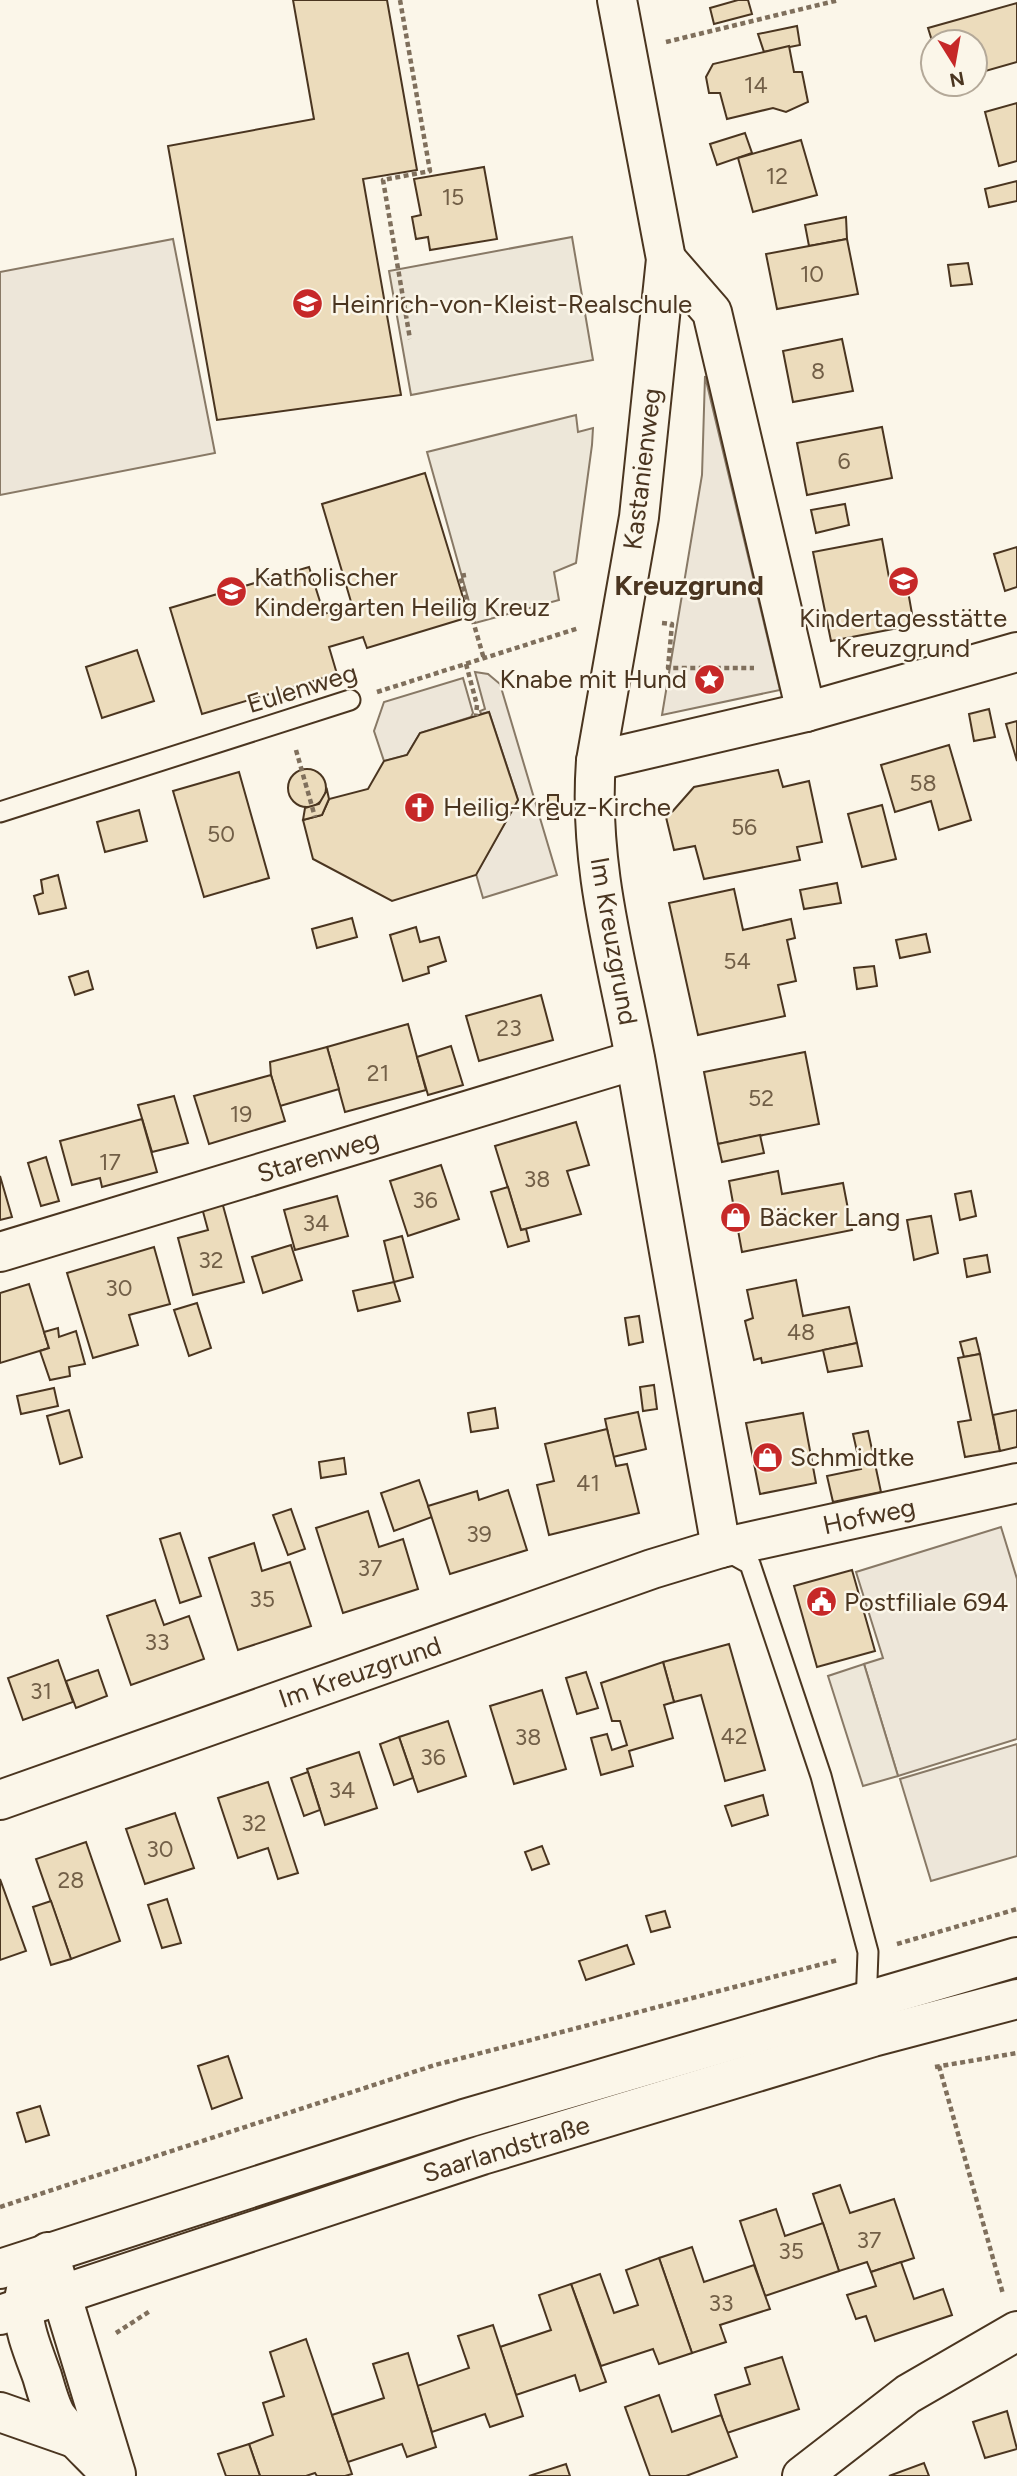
<svg xmlns="http://www.w3.org/2000/svg" width="1017" height="2476" font-family="Figtree,sans-serif">
  <style>
    .green { fill: #ede6d9; stroke: #887966; stroke-width: 2 }
    .parking { fill: #ede7d9; stroke: #887966; stroke-width: 2 }
    .building { fill: #ecdcbc; stroke: #4a3520; stroke-width: 2 }
    .lines { fill: none; stroke-linecap: round; stroke-linejoin: round }
    .lane-casing { stroke: #4a3520; stroke-width: 23 }
    .street-casing { stroke: #4a3520; stroke-width: 42 }
    .primary-casing { stroke: #4a3520; stroke-width: 42 }
    .path { stroke: #7f6f5c; stroke-width: 4.5; stroke-dasharray: 5 3.5; stroke-linecap: butt }
    .lane { stroke: #fbf6e9; stroke-width: 19 }
    .street { stroke: #fbf6e9; stroke-width: 38 }
    .primary { stroke: #fbf6e9; stroke-width: 38 }
    .labels { text-anchor: middle; dominant-baseline: central; stroke-width: 5; stroke-linejoin: round; paint-order: stroke }
    .number-label { font-size: 23px; fill: #725f47 }
    .poi-label { font-size: 26px; fill: #4a3520; stroke: #fbf6e9; text-anchor: start }
    .street-label { font-size: 26px; fill: #4a3520; stroke: #fbf6e9 }
    .neighbourhood-label { font-size: 28px; font-weight: bold; fill: #4a3520; stroke: #fbf6e9 }
  </style>
  <rect width="100%" height="100%" fill="#fbf6e9"/>
  <g class="green">
    <path d="M173,239L215,453L0,495V272Z"/>
    <path d="M705,376L780,690L662,715L702,475Z"/>
    <path d="M475,672L488,674L500,684L557,875L483,898L476,874L518,800L489,712L481,714L480,711L485,709Z"/>
    <path d="M463,678L473,713L471,717L420,733L407,755L384,761L374,731L384,702Z"/>
    <path d="M1001,1527L1017,1579V1739L898,1776L864,1664L883,1658L856,1572Z"/>
    <path d="M1017,1744V1856L931,1881L900,1779Z"/>
  </g>
  <g class="parking">
    <path d="M572,237L593,360L411,395L389,271Z"/>
    <path d="M576,415L578,432L593,428L592,445L576,563L554,572L559,600L475,623L427,452Z"/>
    <path d="M864,1664L898,1776L863,1786L828,1676Z"/>
  </g>
  <g class="building">
    <path d="M293,0H387L417,170L363,179L401,395L217,420L168,146L314,119Z"/>
    <path d="M738,0H748L752,14L714,24L710,8Z"/>
    <path d="M1017,3V62L975,74V42H933V44L928,28Z"/>
    <path d="M797,26L800,45L764,52L758,34Z"/>
    <path d="M789,46L794,72H802L808,102L786,112L773,108L727,119L720,93H709L706,77L713,64Z"/>
    <path d="M1017,103V161L999,166L985,112Z"/>
    <path d="M745,133L752,153L717,165L710,144Z"/>
    <path d="M801,140L817,195L753,212L738,158Z"/>
    <path d="M484,167L497,239L430,250L428,237L416,239L412,217L421,215L414,179Z"/>
    <path d="M1017,181V201L989,207L985,189Z"/>
    <path d="M846,217L847,239L809,246L805,225Z"/>
    <path d="M847,239L858,294L777,309L766,254Z"/>
    <path d="M968,263L972,284L951,286L948,265Z"/>
    <path d="M842,339L853,391L793,402L783,351Z"/>
    <path d="M882,427L892,478L807,495L797,443Z"/>
    <path d="M425,473L469,617L367,648L363,637L329,647L337,674L202,714L170,608L309,567L324,614L352,605L322,504Z"/>
    <path d="M845,504L849,525L816,533L811,510Z"/>
    <path d="M882,539L890,583L906,580L914,625L831,641L813,552Z"/>
    <path d="M1017,547V587L1005,591L994,554Z"/>
    <path d="M137,650L154,701L102,718L86,667Z"/>
    <path d="M989,709L995,737L974,741L969,714Z"/>
    <path d="M489,712L518,800L476,875L392,901L313,859L303,820L322,815L329,799L368,789L384,761L407,755L420,733Z"/>
    <path d="M1017,721V761L1006,724Z"/>
    <path d="M949,745L971,820L939,830L931,801L895,812L881,765Z"/>
    <circle cx="307" cy="788" r="19"/>
    <path d="M778,770L783,787L809,781L822,842L797,847L800,860L704,879L695,846L674,850L665,813L672,812L694,787Z"/>
    <path d="M239,772L269,878L204,897L173,791Z"/>
    <path d="M327,790L329,799L322,815L303,820L305,808L319,804Z"/>
    <rect x="548" y="795" width="10" height="24"/>
    <path d="M882,805L896,859L862,867L848,814Z"/>
    <path d="M139,810L147,841L105,852L97,822Z"/>
    <path d="M58,875L66,908L39,914L34,896L43,893L41,880Z"/>
    <path d="M837,883L841,903L804,909L800,890Z"/>
    <path d="M734,889L743,930L791,919L795,938L787,940L796,981L778,985L785,1016L698,1035L669,903Z"/>
    <path d="M352,918L357,937L317,948L312,929Z"/>
    <path d="M416,927L420,942L439,937L446,961L428,967L429,973L403,981L390,935Z"/>
    <path d="M926,934L930,952L900,958L896,940Z"/>
    <path d="M874,966L877,986L857,989L854,968Z"/>
    <path d="M88,971L93,989L75,995L69,977Z"/>
    <path d="M541,995L553,1040L479,1061L466,1016Z"/>
    <path d="M408,1024L426,1090L345,1112L327,1047Z"/>
    <path d="M451,1046L463,1085L428,1095L417,1057Z"/>
    <path d="M327,1047L339,1089L280,1106L271,1075L270,1062Z"/>
    <path d="M805,1052L819,1124L718,1144L704,1072Z"/>
    <path d="M271,1075L285,1121L209,1144L194,1096Z"/>
    <path d="M174,1096L188,1143L152,1152L138,1105Z"/>
    <path d="M142,1119L157,1172L102,1187L100,1178L72,1185L60,1141Z"/>
    <path d="M576,1122L589,1165L567,1171L581,1214L521,1230L495,1146Z"/>
    <path d="M760,1135L764,1153L722,1162L718,1144Z"/>
    <path d="M46,1157L59,1201L41,1206L28,1163Z"/>
    <path d="M441,1165L459,1219L408,1236L390,1181Z"/>
    <path d="M778,1171L782,1194L843,1183L852,1230L742,1252L729,1181Z"/>
    <path d="M0,1176L12,1217L0,1220Z"/>
    <path d="M508,1187L521,1230L526,1229L529,1241L508,1247L491,1192Z"/>
    <path d="M971,1191L976,1216L960,1220L955,1194Z"/>
    <path d="M337,1196L348,1236L295,1250L284,1210Z"/>
    <path d="M222,1202L244,1282L193,1295L178,1238L208,1230L202,1208Z"/>
    <path d="M931,1216L938,1253L914,1260L907,1220Z"/>
    <path d="M402,1236L413,1277L394,1282L384,1241Z"/>
    <path d="M291,1245L302,1280L263,1293L252,1257Z"/>
    <path d="M154,1247L170,1304L129,1315L138,1345L93,1358L67,1273Z"/>
    <path d="M987,1255L990,1272L967,1277L964,1259Z"/>
    <path d="M796,1280L803,1316L849,1307L857,1343L762,1363L761,1358L754,1360L745,1321L753,1318L747,1290Z"/>
    <path d="M394,1282L400,1301L358,1311L353,1291Z"/>
    <path d="M29,1284L49,1348L0,1363V1293Z"/>
    <path d="M197,1303L211,1348L189,1356L174,1310Z"/>
    <path d="M639,1316L643,1342L629,1345L625,1318Z"/>
    <path d="M58,1328L59,1337L76,1331L85,1364L69,1367L70,1376L50,1380L40,1351L49,1348L44,1332Z"/>
    <path d="M976,1338L980,1354L964,1357L960,1342Z"/>
    <path d="M857,1343L862,1366L828,1372L823,1350Z"/>
    <path d="M980,1354L1000,1451L965,1457L958,1422L971,1420L958,1358Z"/>
    <path d="M654,1385L657,1409L643,1411L640,1387Z"/>
    <path d="M54,1388L58,1406L21,1414L17,1396Z"/>
    <path d="M495,1408L498,1428L471,1432L468,1413Z"/>
    <path d="M69,1410L82,1457L60,1464L47,1416Z"/>
    <path d="M1017,1410V1447L1000,1451L993,1415Z"/>
    <path d="M638,1412L646,1449L613,1457L605,1419Z"/>
    <path d="M803,1413L816,1483L760,1494L746,1423Z"/>
    <path d="M607,1429L616,1466L627,1464L639,1513L549,1535L537,1485L554,1481L545,1444Z"/>
    <path d="M868,1431L881,1492L833,1502L827,1476L861,1469L853,1434Z"/>
    <path d="M344,1458L346,1474L321,1478L319,1462Z"/>
    <path d="M419,1480L432,1517L394,1531L381,1493Z"/>
    <path d="M508,1490L527,1550L450,1574L428,1506L477,1491L479,1500Z"/>
    <path d="M291,1509L305,1549L288,1555L273,1515Z"/>
    <path d="M368,1511L379,1547L403,1539L418,1589L343,1613L316,1528Z"/>
    <path d="M180,1533L201,1596L180,1603L160,1539Z"/>
    <path d="M254,1543L262,1571L290,1562L311,1626L238,1650L209,1558Z"/>
    <path d="M852,1570L875,1651L817,1667L794,1586Z"/>
    <path d="M155,1600L164,1625L189,1616L204,1659L131,1685L107,1616Z"/>
    <path d="M729,1644L765,1770L725,1781L701,1695L674,1702L663,1662Z"/>
    <path d="M58,1660L73,1702L23,1720L8,1678Z"/>
    <path d="M663,1662L674,1702L664,1705L673,1738L629,1751L633,1766L601,1775L591,1738L607,1734L612,1750L627,1745L620,1721H612L601,1683Z"/>
    <path d="M98,1670L107,1696L76,1708L66,1681Z"/>
    <path d="M586,1672L598,1708L577,1714L566,1678Z"/>
    <path d="M542,1690L566,1769L514,1784L490,1706Z"/>
    <path d="M448,1721L466,1776L418,1792L399,1737Z"/>
    <path d="M399,1737L413,1778L394,1785L380,1744Z"/>
    <path d="M359,1752L377,1808L325,1825L307,1769Z"/>
    <path d="M308,1772L320,1810L304,1816L291,1778Z"/>
    <path d="M268,1782L298,1873L278,1879L268,1848L238,1858L218,1798Z"/>
    <path d="M763,1795L768,1815L732,1826L725,1806Z"/>
    <path d="M175,1813L194,1868L145,1884L126,1829Z"/>
    <path d="M86,1842L120,1941L71,1959L36,1859Z"/>
    <path d="M542,1846L549,1864L532,1870L525,1852Z"/>
    <path d="M0,1879L26,1951L0,1960Z"/>
    <path d="M167,1899L181,1943L162,1948L148,1905Z"/>
    <path d="M51,1901L71,1959L51,1965L33,1907Z"/>
    <path d="M665,1911L670,1927L651,1932L646,1916Z"/>
    <path d="M627,1945L634,1964L586,1980L579,1961Z"/>
    <path d="M228,2056L242,2098L212,2109L198,2066Z"/>
    <path d="M40,2106L49,2135L26,2142L17,2113Z"/>
    <path d="M840,2185L850,2213L894,2199L914,2258L871,2272L867,2262L839,2271L813,2194Z"/>
    <path d="M776,2209L785,2236L823,2223L839,2271L765,2296L740,2221Z"/>
    <path d="M692,2247L704,2282L754,2265L770,2309L720,2325L726,2342L692,2353L659,2258Z"/>
    <path d="M659,2258L692,2353L659,2364L653,2349L601,2366L571,2284L600,2274L614,2313L638,2305L626,2270Z"/>
    <path d="M901,2262L914,2299L943,2289L952,2315L875,2341L866,2316L856,2319L847,2295L876,2286L871,2272Z"/>
    <path d="M571,2284L606,2382L580,2391L575,2375L516,2395L500,2347L551,2330L539,2295Z"/>
    <path d="M493,2325L523,2416L490,2427L485,2414L432,2432L417,2386L469,2368L458,2336Z"/>
    <path d="M306,2339L352,2474L345,2476H317L315,2473L306,2476H260L249,2444L273,2435L263,2403L284,2396L270,2352Z"/>
    <path d="M408,2353L436,2447L407,2457L402,2444L348,2462L332,2415L384,2398L373,2364Z"/>
    <path d="M782,2357L799,2409L727,2433L715,2395L750,2384L745,2368Z"/>
    <path d="M659,2395L672,2432L721,2415L737,2457L686,2476H650L625,2407Z"/>
    <path d="M1007,2411L1017,2449L985,2458L973,2422Z"/>
    <path d="M249,2444L260,2476H226L218,2454Z"/>
    <path d="M924,2463L929,2476H889Z"/>
    <path d="M566,2464L570,2476H529Z"/>
  </g>
  <g class="lines">
    <defs>
      <g id="lane">
        <path d="M0,812L350,700"/>
        <path d="M725,1550L750,1564L821,1776L868,1952L866,2006"/>
      </g>
      <g id="street">
        <path d="M617,0L666,259L639,517L596,761C588,866 617,961 636,1063C665,1225 693,1387 721,1548"/>
        <path d="M666,259L712,312L806,712"/>
        <path d="M596,761L806,712L1017,652"/>
        <path d="M0,1252L635,1060"/>
        <path d="M0,1800L652,1569L721,1548L1017,1483"/>
        <path d="M48,2252C9,2296 24,2327 42,2376C46,2389 50,2406 57,2417C72,2437 95,2457 112,2476"/>
        <path d="M52,2264L116,2474"/>
        <path d="M0,2412L77,2439"/>
        <path d="M802,2476L908,2394L1017,2331"/>
      </g>
      <g id="primary">
        <path d="M0,2269L464,2119L1017,1957"/>
        <path d="M0,2315L482,2155L873,2037L1017,1999"/>
      </g>
    </defs>
    <use href="#lane" class="lane-casing"/>
    <use href="#street" class="street-casing"/>
    <use href="#primary" class="primary-casing"/>
    <g class="path">
      <path d="M400,0L430,171L383,180L410,339"/>
      <path d="M666,42L839,0"/>
      <path d="M466,575L460,576L484,659"/>
      <path d="M662,623L672,624L668,668H754"/>
      <path d="M466,664L477,705L476,716"/>
      <path d="M377,692L579,628"/>
      <path d="M296,750L315,817"/>
      <path d="M897,1944L1017,1909"/>
      <path d="M939,2066L1003,2294"/>
      <path d="M935,2067L1017,2053"/>
      <path d="M0,2207L435,2065L838,1960"/>
      <path d="M116,2333L150,2311"/>
    </g>
    <use href="#lane" class="lane"/>
    <use href="#street" class="street"/>
    <use href="#primary" class="primary"/>
  </g>
  <defs>
    <symbol id="school-disc" viewBox="-11 -11 22 22"><circle r="9.5" fill="#c62828" stroke="#fbf6e9"/><path d="M0-5L7-2L0 1L-7-2ZM-4 1L0 2.5L4 1V4Q0 6-4 4Z" fill="#fff"/></symbol>
    <symbol id="sight-disc" viewBox="-11 -11 22 22"><circle r="9.5" fill="#c62828" stroke="#fbf6e9"/><path d="M0-6L1.8-2.2L6-1.7L2.9 1.2L3.7 5.4L0 3.3L-3.7 5.4L-2.9 1.2L-6-1.7L-1.8-2.2Z" fill="#fff"/></symbol>
    <symbol id="church-disc" viewBox="-11 -11 22 22"><circle r="9.5" fill="#c62828" stroke="#fbf6e9"/><path d="M-1.2-6h2.4v3.5h3.3v2.4h-3.3V6h-2.4V-.1h-3.3v-2.4h3.3Z" fill="#fff"/></symbol>
    <symbol id="shop-disc" viewBox="-11 -11 22 22"><circle r="9.5" fill="#c62828" stroke="#fbf6e9"/><path d="M-5-2.5h2.3a2.7 3.5 0 0 1 5.4 0H5L5.5 6h-11ZM-1.5-2.5h3a1.5 2.3 0 0 0-3 0Z" fill="#fff"/></symbol>
    <symbol id="civic-disc" viewBox="-11 -11 22 22"><circle r="9.5" fill="#c62828" stroke="#fbf6e9"/><path d="M-.6-6.5H3V-4.5H.6V-3L4-1V1h2V6H-6V1h2V-1L-.6-3ZM-1.2 2.5V6h2.4V2.5Z" fill="#fff"/></symbol>
  </defs>
  <g fill-rule="evenodd">
    <use href="#school-disc" x="290" y="286" width="35" height="35"/>
    <use href="#school-disc" x="886" y="564" width="35" height="35"/>
    <use href="#school-disc" x="214" y="574" width="35" height="35"/>
    <use href="#sight-disc" x="692" y="662" width="35" height="35"/>
    <use href="#church-disc" x="402" y="790" width="35" height="35"/>
    <use href="#shop-disc" x="718" y="1200" width="35" height="35"/>
    <use href="#shop-disc" x="750" y="1440" width="35" height="35"/>
    <use href="#civic-disc" x="804" y="1584" width="35" height="35"/>
  </g>
  <g class="labels">
    <g class="number-label">
      <text x="756" y="85">14</text>
      <text x="777" y="176">12</text>
      <text x="453" y="197">15</text>
      <text x="812" y="274">10</text>
      <text x="818" y="371">8</text>
      <text x="844" y="461">6</text>
      <text x="923" y="783">58</text>
      <text x="744" y="827">56</text>
      <text x="221" y="834">50</text>
      <text x="737" y="961">54</text>
      <text x="509" y="1028">23</text>
      <text x="378" y="1073">21</text>
      <text x="761" y="1098">52</text>
      <text x="241" y="1114">19</text>
      <text x="110" y="1162">17</text>
      <text x="537" y="1179">38</text>
      <text x="425" y="1200">36</text>
      <text x="316" y="1223">34</text>
      <text x="211" y="1260">32</text>
      <text x="119" y="1288">30</text>
      <text x="801" y="1332">48</text>
      <text x="588" y="1483">41</text>
      <text x="479" y="1534">39</text>
      <text x="370" y="1568">37</text>
      <text x="262" y="1599">35</text>
      <text x="157" y="1642">33</text>
      <text x="41" y="1691">31</text>
      <text x="734" y="1736">42</text>
      <text x="528" y="1737">38</text>
      <text x="433" y="1757">36</text>
      <text x="342" y="1790">34</text>
      <text x="254" y="1823">32</text>
      <text x="160" y="1849">30</text>
      <text x="71" y="1880">28</text>
      <text x="869" y="2240">37</text>
      <text x="791" y="2251">35</text>
      <text x="721" y="2303">33</text>
    </g>
    <g class="poi-label">
      <text x="331" y="304">Heinrich-von-Kleist-Realschule</text>
      <text x="254" y="577">Katholischer<tspan x="254" dy="30">Kindergarten Heilig Kreuz</tspan></text>
      <text x="903" y="618" text-anchor="middle">Kindertagesstätte<tspan x="903" dy="30">Kreuzgrund</tspan></text>
      <text x="687" y="679" text-anchor="end">Knabe mit Hund</text>
      <text x="443" y="807">Heilig-Kreuz-Kirche</text>
      <text x="759" y="1217">Bäcker Lang</text>
      <text x="790" y="1457">Schmidtke</text>
      <text x="844" y="1602">Postfiliale 694</text>
    </g>
    <g class="street-label">
      <text transform="translate(642 469) rotate(-83)">Kastanienweg</text>
      <text transform="translate(302 688) rotate(-17)">Eulenweg</text>
      <text transform="translate(614 941) rotate(80)">Im Kreuzgrund</text>
      <text transform="translate(318 1156) rotate(-17)">Starenweg</text>
      <text transform="translate(869 1516) rotate(-12)">Hofweg</text>
      <text transform="translate(360 1672) rotate(-19)">Im Kreuzgrund</text>
      <text transform="translate(506 2149) rotate(-17)">Saarlandstraße</text>
    </g>
    <g class="neighbourhood-label">
      <text x="689" y="585">Kreuzgrund</text>
    </g>
  </g>
  <g transform="translate(954 63) rotate(169)"><circle r="33" fill="#fbf6e9" stroke="#b4a999" stroke-width="2"/>
  <path d="M0-5L12 26L0 18L-12 26Z" fill="#c62828"/>
  <text y="-10" font-size="19" font-weight="bold" text-anchor="middle" fill="#4a3520">N</text>
  </g>
</svg>
